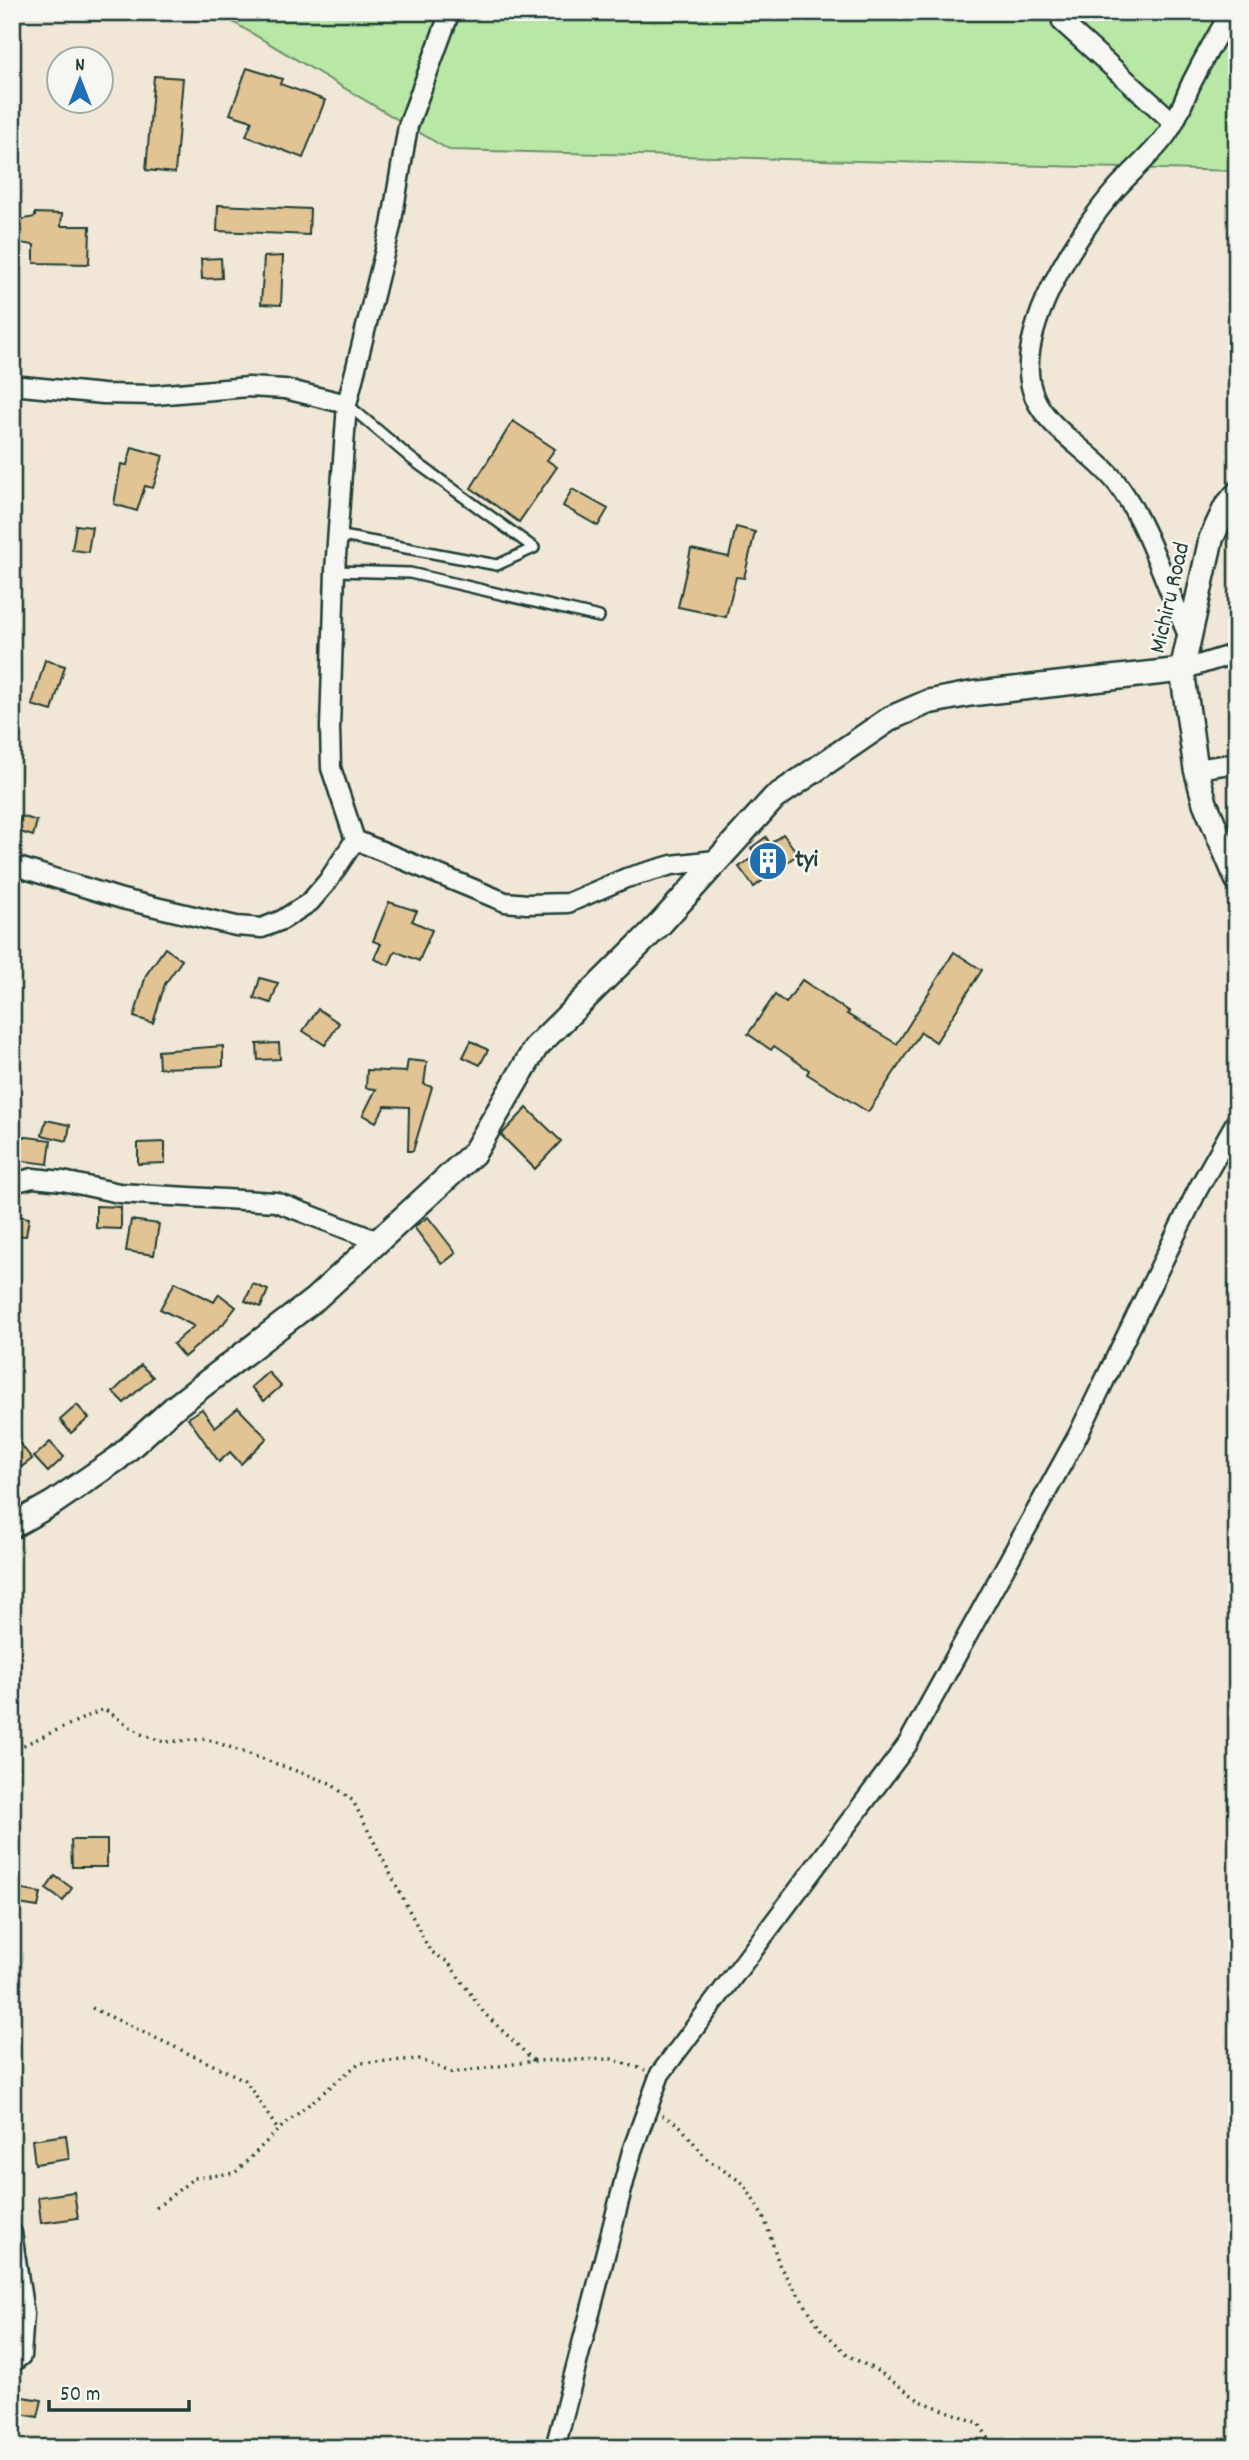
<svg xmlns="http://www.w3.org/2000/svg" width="1249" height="2460" font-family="Dekko,sans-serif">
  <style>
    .green { fill: #b8e7a6; stroke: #6c926d; stroke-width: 2 }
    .building { fill: #e1c394; stroke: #1f3d34; stroke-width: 2 }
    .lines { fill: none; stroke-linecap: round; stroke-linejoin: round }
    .service-casing { stroke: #1f3d34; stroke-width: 14 }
    .minor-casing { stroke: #1f3d34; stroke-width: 23 }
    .tertiary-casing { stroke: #1f3d34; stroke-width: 28 }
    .path { stroke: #1f3d34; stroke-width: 3.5; stroke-dasharray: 2 5; stroke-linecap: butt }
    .service { stroke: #f6f6f2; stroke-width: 9 }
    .minor { stroke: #f6f6f2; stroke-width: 18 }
    .tertiary { stroke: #f6f6f2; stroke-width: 23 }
    .labels { text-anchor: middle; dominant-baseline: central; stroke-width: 5; stroke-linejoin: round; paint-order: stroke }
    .street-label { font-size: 24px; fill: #1f3d34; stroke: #f6f6f2 }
    .poi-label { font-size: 24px; font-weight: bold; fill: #1f3d34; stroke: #f6f6f2; text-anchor: start }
  </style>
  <rect width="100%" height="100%" fill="#f0e7d6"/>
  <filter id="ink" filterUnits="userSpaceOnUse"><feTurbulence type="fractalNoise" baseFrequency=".0143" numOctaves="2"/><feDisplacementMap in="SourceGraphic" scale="14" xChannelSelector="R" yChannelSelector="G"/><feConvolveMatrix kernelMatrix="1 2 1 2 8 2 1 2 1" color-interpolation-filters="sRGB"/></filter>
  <g filter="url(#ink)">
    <path class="green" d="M216,12H1237V171L449,150Z"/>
    <g class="building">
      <path d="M247,68L282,79L280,84L325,100L303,158L246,136L252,121L230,114Z"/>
      <path d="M154,76L183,78L175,173L146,170Z"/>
      <path d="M218,205L310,209L309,235L217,231Z"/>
      <path d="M35,213L62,214L61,226H90L89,264L34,263V245L12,242V221L35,217Z"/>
      <path d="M283,256L281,305L261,304L264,257Z"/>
      <path d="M221,258L222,278L202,279L201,259Z"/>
      <path d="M513,421L555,449L547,460L557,467L519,522L471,488Z"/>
      <path d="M132,447L163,456L153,488L145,486L137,511L114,504L121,464L127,465Z"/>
      <path d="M572,489L608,509L598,526L563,506Z"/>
      <path d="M76,525L92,527L88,552L72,550Z"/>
      <path d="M736,527L755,532L744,578L736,577L726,617L678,607L691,549L729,557Z"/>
      <path d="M45,660L65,666L52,711L32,705Z"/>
      <path d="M21,816L37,821L33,836L17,831Z"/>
      <path d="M783,834L798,854L754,887L739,867L756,855L751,848L766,837L770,844Z"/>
      <path d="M389,902L417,911L412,921L432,930L419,961L395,951L389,965L374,959L381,944L373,941Z"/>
      <path d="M165,948L182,960L165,984L153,1023L134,1017L146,975Z"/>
      <path d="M954,952L982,970L936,1042L921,1032L868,1112L807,1074L809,1070L774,1046L771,1050L748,1034L775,995L786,1003L802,980L849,1012L847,1014L897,1044Z"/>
      <path d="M260,978L278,983L271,1003L254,998Z"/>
      <path d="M318,1009L339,1023L325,1045L303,1031Z"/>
      <path d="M471,1041L488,1050L480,1065L463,1057Z"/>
      <path d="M279,1043L280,1059L258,1060L257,1044Z"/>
      <path d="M223,1046V1066L159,1068L158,1051Z"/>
      <path d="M408,1060L427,1062L424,1084L432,1087L413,1151H408L409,1107L385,1106L376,1122L363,1115L376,1089L366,1088L367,1070L406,1072Z"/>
      <path d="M527,1108L561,1141L535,1169L501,1135Z"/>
      <path d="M46,1120L70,1125L67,1141L42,1135Z"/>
      <path d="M19,1136L51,1140L48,1164L16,1160Z"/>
      <path d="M165,1142V1163L138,1164V1143Z"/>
      <path d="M96,1206L121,1207V1229L96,1228Z"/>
      <path d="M12,1215L29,1218L26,1236L12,1235Z"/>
      <path d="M428,1217L456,1253L442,1264L414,1227Z"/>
      <path d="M131,1220L159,1224L154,1255L126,1251Z"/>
      <path d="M175,1282L214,1302L219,1294L236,1307L223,1324L184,1357L173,1344L194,1326L160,1309Z"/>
      <path d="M253,1284L268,1290L261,1307L245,1301Z"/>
      <path d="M141,1365L153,1377L124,1403L113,1392Z"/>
      <path d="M268,1372L281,1386L264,1401L251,1387Z"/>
      <path d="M77,1405L89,1418L71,1433L60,1420Z"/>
      <path d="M238,1408L267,1438L241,1464L230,1452L219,1462L188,1418L202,1409L215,1427Z"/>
      <path d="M12,1433L32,1459L12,1474Z"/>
      <path d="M50,1442L64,1457L48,1472L34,1457Z"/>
      <path d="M71,1840H107V1867H72Z"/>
      <path d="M55,1876L72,1888L63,1901L46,1889Z"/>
      <path d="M12,1888L41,1893L38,1907L12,1903Z"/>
      <path d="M66,2135L69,2159L35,2164L32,2140Z"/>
      <path d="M74,2192L78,2218L41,2223L38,2197Z"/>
      <path d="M23,2397L42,2400L38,2417L20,2414Z"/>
    </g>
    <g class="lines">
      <defs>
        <g id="service">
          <path d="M337,535L497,565L534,548L413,460L348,405"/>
          <path d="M335,571L410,573L599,617"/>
        </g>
        <g id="minor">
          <path d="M450,12L408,126L391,226L347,404L335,571L330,728L331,768L355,840L505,902L527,904L568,903L626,878L672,865L715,860"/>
          <path d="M1062,22L1173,122"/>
          <path d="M12,385L103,394L155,395L248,387L285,389L347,404"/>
          <path d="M1188,635C1167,589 1148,526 1119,486C1097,455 1049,431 1035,398C1008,339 1078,232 1116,189C1132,171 1153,154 1167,134C1178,119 1184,99 1192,82C1204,58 1217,35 1231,12"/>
          <path d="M1182,670L1237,653"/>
          <path d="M1196,769L1237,763"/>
          <path d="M12,865L122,899L236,926L262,928L282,920L310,902L328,881L355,840"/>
          <path d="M12,1183L33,1178L63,1181L119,1193L276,1202L378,1241"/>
          <path d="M12,2233L24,2314L21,2356L12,2363"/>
          <path d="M555,2448L632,2151L660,2074L907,1745L1078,1435L1198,1189L1237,1120"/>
        </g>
        <g id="tertiary">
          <path d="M1237,494L1226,507L1211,539L1182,670L1196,769L1205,803L1237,879"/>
          <path d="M12,1526L53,1503L117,1459L176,1406L315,1299L474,1153L536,1047L661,923L774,798L891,718L928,702L970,694L1182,670"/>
        </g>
      </defs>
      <use href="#service" class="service-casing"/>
      <use href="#minor" class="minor-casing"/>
      <use href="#tertiary" class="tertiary-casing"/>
      <g class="path">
        <path d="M17,1748L104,1709L141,1734L164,1742L207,1739L330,1783L353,1801L430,1951L448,1962L484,2013L534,2061"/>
        <path d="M92,2008L245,2080L278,2130"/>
        <path d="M662,2115L680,2126L707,2159L744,2184L765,2220L780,2267L821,2329L849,2356L881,2373L920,2401L979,2423L990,2441L999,2448"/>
        <path d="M156,2208L194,2178L235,2173L278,2130L359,2063L419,2059L452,2073L534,2061L611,2059L645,2070"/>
      </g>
      <use href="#service" class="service"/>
      <use href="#minor" class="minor"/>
      <use href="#tertiary" class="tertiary"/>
    </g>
  </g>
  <defs>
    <symbol id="building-disc" viewBox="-11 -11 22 22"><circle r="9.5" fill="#1f6fb2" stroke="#f6f6f2"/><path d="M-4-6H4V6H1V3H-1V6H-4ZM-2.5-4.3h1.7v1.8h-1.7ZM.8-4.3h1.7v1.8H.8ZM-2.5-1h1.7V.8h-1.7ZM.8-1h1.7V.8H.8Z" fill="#fff"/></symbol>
  </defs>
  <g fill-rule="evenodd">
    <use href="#building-disc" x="746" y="839" width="44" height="44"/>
  </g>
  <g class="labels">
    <g class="street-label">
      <text transform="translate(1171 598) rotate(-77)">Michiru Road</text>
    </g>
    <g class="poi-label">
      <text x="795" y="861">tyi</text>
    </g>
  </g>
  <rect width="1249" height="2460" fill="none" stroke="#f6f6f2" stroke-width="42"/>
  <rect x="21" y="21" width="1207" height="2418" fill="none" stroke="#1f3d34" stroke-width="2.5" filter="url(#ink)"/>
  <g transform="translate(80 80)"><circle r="33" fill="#f6f6f2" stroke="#a0aca6" stroke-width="2"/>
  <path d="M0-5L12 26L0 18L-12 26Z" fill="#1f6fb2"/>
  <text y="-10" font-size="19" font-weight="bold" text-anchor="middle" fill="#1f3d34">N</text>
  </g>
  <path d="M49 2400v10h140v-10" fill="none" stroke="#1f3d34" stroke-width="3.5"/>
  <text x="60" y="2400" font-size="21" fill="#1f3d34" stroke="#f6f6f2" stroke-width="5" paint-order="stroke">50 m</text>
</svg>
